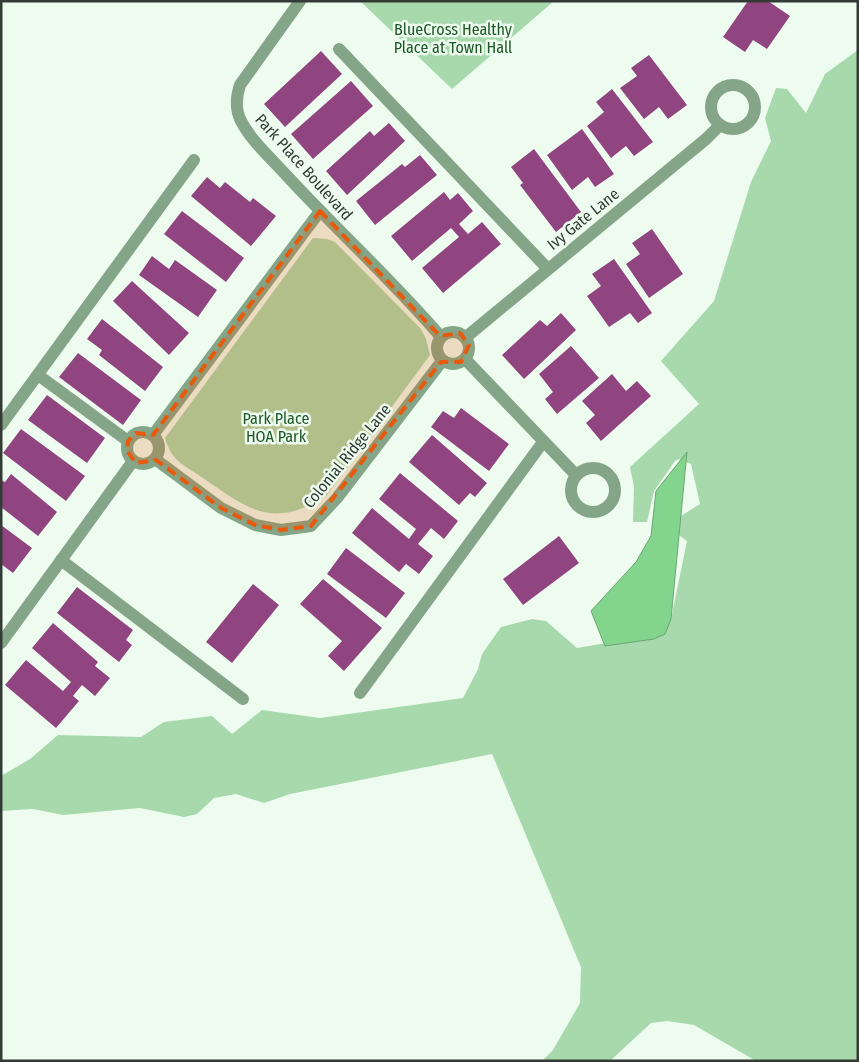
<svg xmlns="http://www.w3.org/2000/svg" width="859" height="1062" font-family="'Fira Sans Condensed',sans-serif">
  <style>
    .green { fill: #a7d9ac }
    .water { fill: #83d48d; stroke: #6ba673 }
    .building { fill: #904480 }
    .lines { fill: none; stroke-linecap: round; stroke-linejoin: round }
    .minor { stroke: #84a587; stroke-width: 12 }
    .marked { fill: #e8590c; fill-opacity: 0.2; stroke: #e8590c; stroke-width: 4; stroke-dasharray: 10 6; stroke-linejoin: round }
    .labels { text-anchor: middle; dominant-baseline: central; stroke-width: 5; stroke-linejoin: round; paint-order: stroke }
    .park-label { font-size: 16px; fill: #1f572a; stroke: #edfcee }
    .street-label { font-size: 16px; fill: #343a35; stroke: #edfcee }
  </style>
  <rect width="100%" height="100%" fill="#edfcee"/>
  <g class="green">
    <path d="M360,1H554L452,89Z"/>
    <path d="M858,50V1061H756L694,1025L667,1021L651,1023L610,1061H542L553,1050L580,1003L581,967L492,754L290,794L264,803L236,794L214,798L197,814L184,817L140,808L63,815L33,809L1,811V776L30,759L58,735L141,737L164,722L212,716L232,734L262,710L320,718L463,698L478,669L482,654L501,627L532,619L546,621L577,648L659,634L671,619L687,541L673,531V521L700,504L691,464L679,459L675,461L654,491L647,522H633L634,487L630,467L699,404L661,361L714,301L751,182L771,141L765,118L776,88L787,89L806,113L825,74Z"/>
    <path d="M313,238L327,239L335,242L421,329L426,339L430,355L327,495C274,530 249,510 203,478C183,464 172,462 165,438Z"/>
  </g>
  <path class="water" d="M687,452L671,619L665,634L654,639L605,646L591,611L636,562L651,536L656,491Z"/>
  <g class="building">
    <path d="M748,1H768L790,16L767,49L753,40L745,52L723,37Z"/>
    <path d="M321,51L342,74L285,127L264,104Z"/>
    <path d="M649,55L687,105L668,119L659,107L644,119L620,88L637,76L631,68Z"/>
    <path d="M351,81L373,106L313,159L291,134Z"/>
    <path d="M612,89L653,142L634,156L626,146L611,158L587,126L604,112L596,102Z"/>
    <path d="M389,123L405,141L347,195L326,171L370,131L374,136Z"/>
    <path d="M582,129L614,174L595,187L588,177L572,190L547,155Z"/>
    <path d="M534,149L581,212L556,232L520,185L523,183L511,167Z"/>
    <path d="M420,155L437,175L375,225L356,201L402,164L405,167Z"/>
    <path d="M207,177L220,188L225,182L250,202L253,198L276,216L251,246L191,196Z"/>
    <path d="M444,192L450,200L458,193L473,211L459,224L468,234L482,222L501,244L443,293L422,268L459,237L451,228L412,261L391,236Z"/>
    <path d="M182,211L244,258L226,282L164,234Z"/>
    <path d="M652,229L683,274L649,298L626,264L640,254L632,243Z"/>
    <path d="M152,256L169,269L175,260L217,290L198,317L139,275Z"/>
    <path d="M614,259L652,313L638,323L630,313L609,327L587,296L601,286L592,274Z"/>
    <path d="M132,281L189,333L169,355L113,301Z"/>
    <path d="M561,313L576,330L524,379L502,355L540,320L547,326Z"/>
    <path d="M102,319L163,367L145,391L99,355L102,350L87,339Z"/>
    <path d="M571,346L599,378L557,414L545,399L553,392L539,374Z"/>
    <path d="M78,353L141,400L123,425L59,377Z"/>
    <path d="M612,374L626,391L637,381L651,396L601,441L586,423L595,415L582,401Z"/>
    <path d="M47,395L105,438L87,463L28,420Z"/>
    <path d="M461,408L509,444L489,471L431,427L443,411L454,418Z"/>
    <path d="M21,429L85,476L66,501L3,453Z"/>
    <path d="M432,435L487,483L475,497L470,493L459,505L409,462Z"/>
    <path d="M400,473L458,521L444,539L431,528L418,544L433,556L419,574L406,564L399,572L352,533L372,508L409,539L416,529L379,499Z"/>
    <path d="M11,474L57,512L38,536L1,507V480L5,482Z"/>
    <path d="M1,525L32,548L13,573L1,564Z"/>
    <path d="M559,536L579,563L523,605L503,579Z"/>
    <path d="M346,548L405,593L386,618L327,574Z"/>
    <path d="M323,579L382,628L344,671L328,656L342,641L300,604Z"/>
    <path d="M253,584L279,605L232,663L206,642Z"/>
    <path d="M77,587L133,630L126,640L132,645L119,662L57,613Z"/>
    <path d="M53,623L98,662L95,666L110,678L95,696L82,685L73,696L79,701L56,728L5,685L26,660L63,691L71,682L32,648Z"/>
  </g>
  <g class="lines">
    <g class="minor">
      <path d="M300,1L240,85C236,97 235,109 241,121C252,142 272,159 288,177C338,231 393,281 441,337"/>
      <path d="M339,49L548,269"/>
      <circle cx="733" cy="107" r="22"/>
      <circle cx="453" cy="348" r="16"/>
      <path d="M465,338L706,139L720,125"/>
      <path d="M465,359L576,475"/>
      <path d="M38,375L128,441"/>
      <path d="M1,425L194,160"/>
      <circle cx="143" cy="448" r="16"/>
      <path d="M153,435L320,211"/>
      <path d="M155,459L221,508L255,525L281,530L311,526L337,498L442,361"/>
      <circle cx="593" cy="490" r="22"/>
      <path d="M61,560L243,699"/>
      <path d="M1,643L133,461"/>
      <path d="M360,693L543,442"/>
    </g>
  </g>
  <path class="marked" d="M320,211L440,336L460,333L469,345L461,362H441L311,526L281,530L255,525L221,508L156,460L136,463L127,451L128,441L136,433L153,435Z"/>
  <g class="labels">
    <g class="park-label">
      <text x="453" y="29">BlueCross Healthy<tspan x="453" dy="18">Place at Town Hall</tspan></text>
      <text x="276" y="418">Park Place<tspan x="276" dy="18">HOA Park</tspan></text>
    </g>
    <g class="street-label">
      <text transform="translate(304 167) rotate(48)">Park Place Boulevard</text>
      <text transform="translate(583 219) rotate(-39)">Ivy Gate Lane</text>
      <text transform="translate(347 456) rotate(-51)">Colonial Ridge Lane</text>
    </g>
  </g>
  <rect width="859" height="1062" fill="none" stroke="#343a35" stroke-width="5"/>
</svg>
